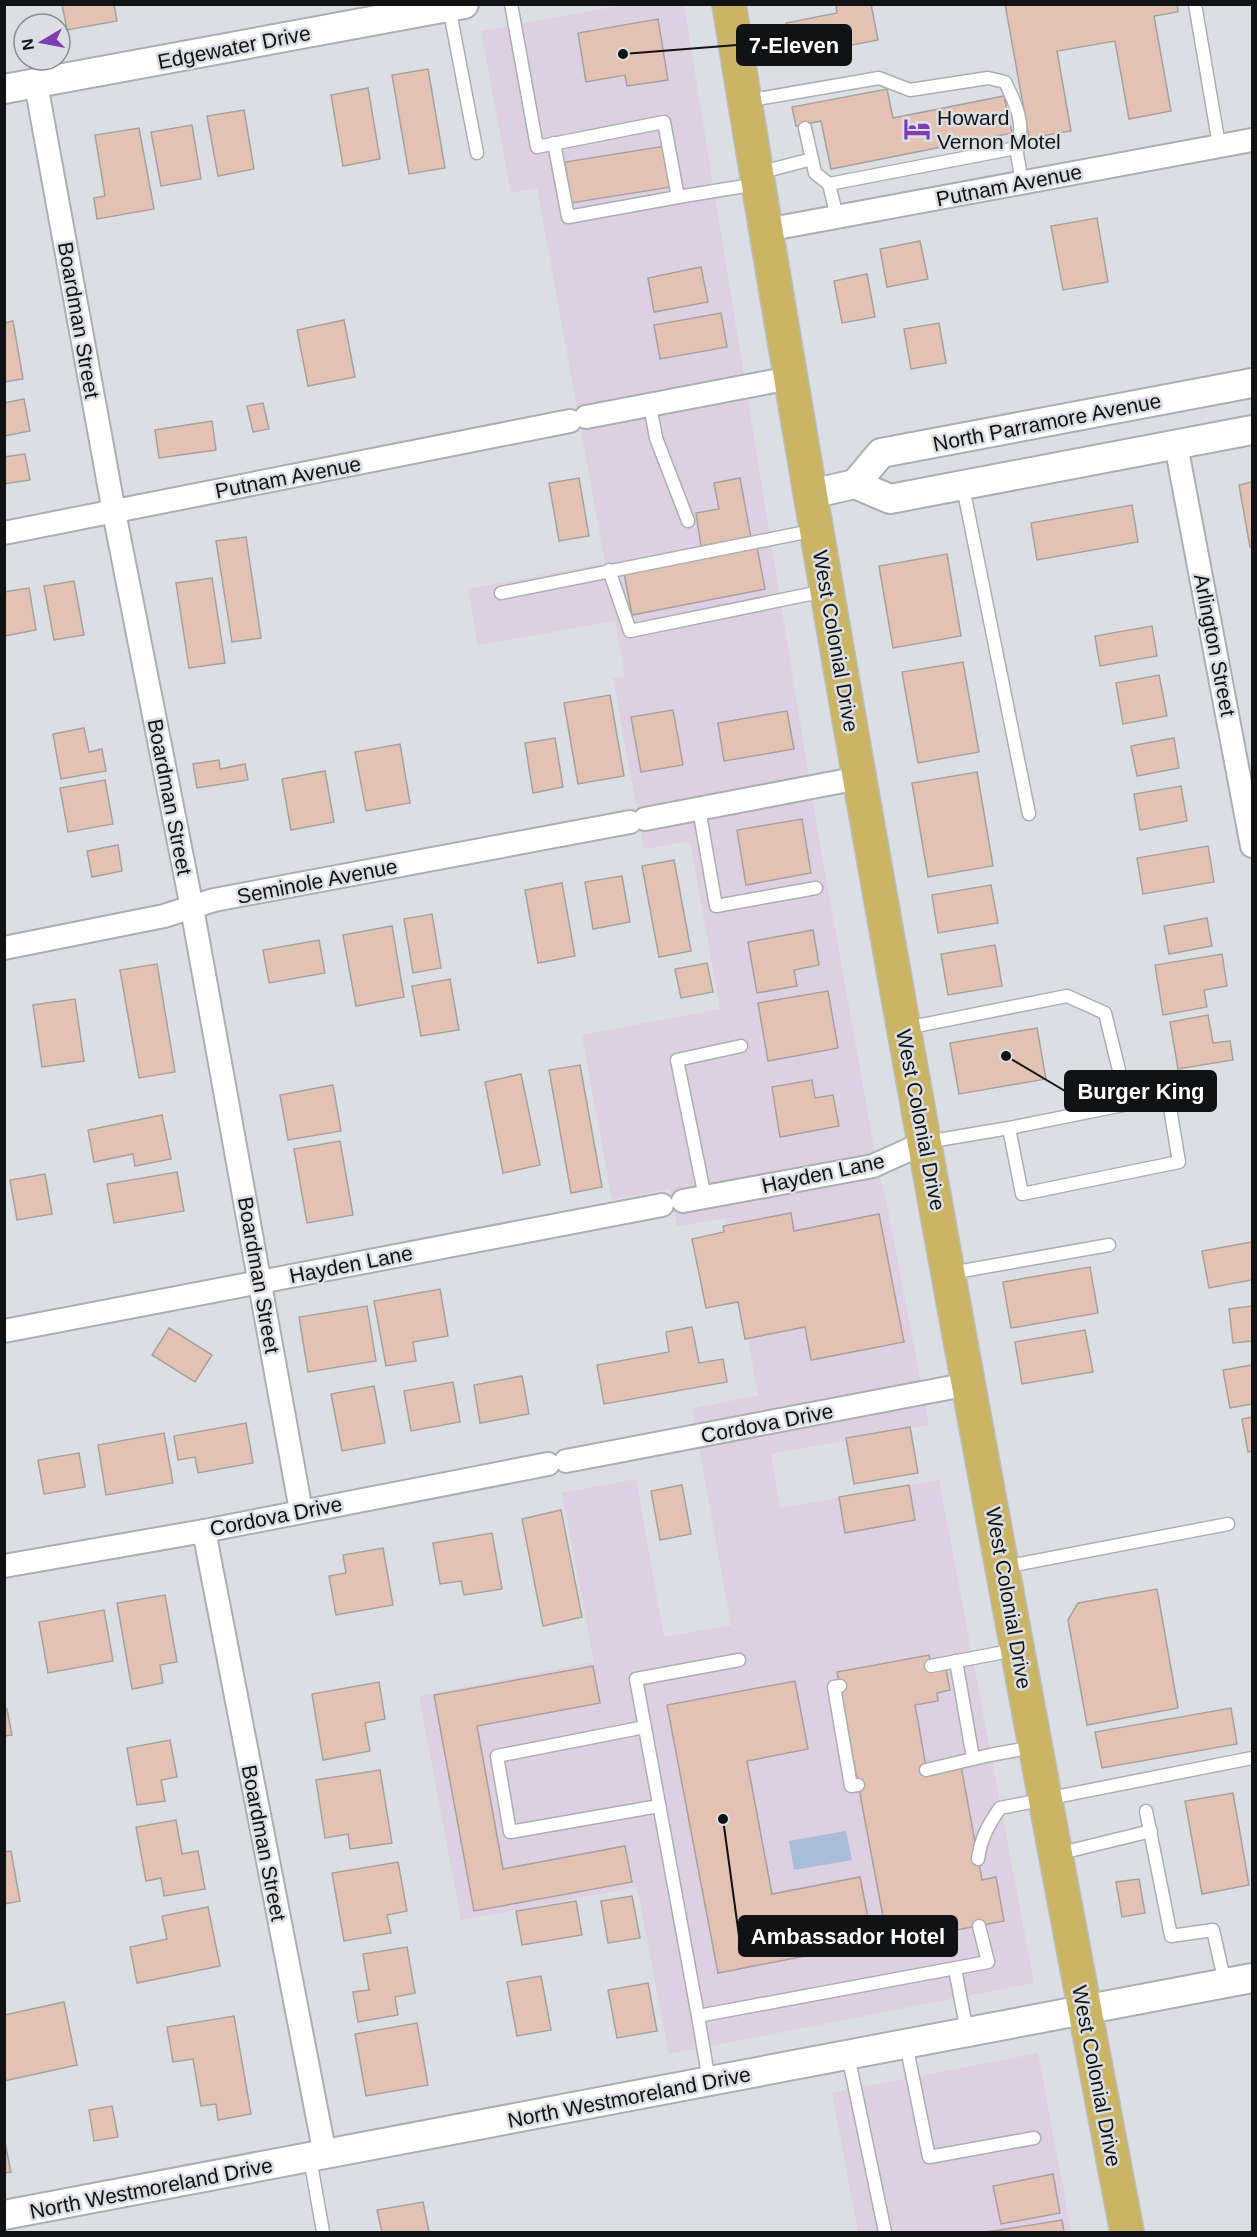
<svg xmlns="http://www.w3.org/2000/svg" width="1257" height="2237" font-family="Helvetica,sans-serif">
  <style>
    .commercial { fill: #decfe2 }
    .water { fill: #a8bdd6 }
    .building { fill: #e3c2b4; stroke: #a6a19f; stroke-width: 1.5 }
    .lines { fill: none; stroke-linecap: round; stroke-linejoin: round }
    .service-casing { stroke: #abafb2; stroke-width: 15 }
    .minor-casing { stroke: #abafb2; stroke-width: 26 }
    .tertiary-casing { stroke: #abafb2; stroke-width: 32 }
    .trunk-casing { stroke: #bcbdbd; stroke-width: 36 }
    .service { stroke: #fff; stroke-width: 12 }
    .minor { stroke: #fff; stroke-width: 22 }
    .tertiary { stroke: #fff; stroke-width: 28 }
    .trunk { stroke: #cab466; stroke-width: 33 }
    .labels { text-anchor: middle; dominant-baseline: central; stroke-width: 5; stroke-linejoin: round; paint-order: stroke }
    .street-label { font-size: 21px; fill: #111213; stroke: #dbdfe3 }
    .poi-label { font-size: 21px; fill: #111213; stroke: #dbdfe3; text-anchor: start }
    .leader { fill: none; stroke: #111213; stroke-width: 2 }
    .callout-dot { fill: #111213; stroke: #dbdfe3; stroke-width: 2 }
    .callout { fill: #111213; stroke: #111213; stroke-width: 2 }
    .callout-label { font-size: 22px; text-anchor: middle; font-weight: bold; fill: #fff }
  </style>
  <rect width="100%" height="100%" fill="#dbdfe3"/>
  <g class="commercial">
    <path d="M623,5H684L818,833L877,1165L887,1205L929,1425L771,1454L780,1508L939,1480L1034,1983L669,2054L637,1887L461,1920L419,1696L594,1662L562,1493L636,1479L664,1637L731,1625L692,1409L758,1395L726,1218L677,1226L670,1189L612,1200L582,1035L720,1009L690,841L644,849L613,678L625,676L615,621L478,645L468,589L605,563L537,188L511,193L481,31Z"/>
    <path d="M1038,2053L1071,2232H858L832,2093Z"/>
  </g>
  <path class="water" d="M846,1831L852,1860L794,1870L789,1841Z"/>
  <g class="building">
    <path d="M62,4H114L117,21L67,30Z"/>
    <path d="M836,4H871L878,40L826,50L827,55L793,62L786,23L837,13Z"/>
    <path d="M1005,4H1177L1178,12L1154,16L1171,111L1129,119L1115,41L1057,51L1071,131L1029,138Z"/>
    <path d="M658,19L668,80L627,86L625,75L586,82L578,33Z"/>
    <path d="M428,69L445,168L409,174L392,75Z"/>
    <path d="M368,88L380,159L343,166L331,95Z"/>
    <path d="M887,89L893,118L1004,96L1012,133L831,169L821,121L796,126L792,107Z"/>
    <path d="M244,110L254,169L218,176L207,116Z"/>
    <path d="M192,125L201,179L161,186L151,132Z"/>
    <path d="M139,128L154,209L97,219L94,198L105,196L95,135Z"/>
    <path d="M665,146L671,187L571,203L565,162Z"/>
    <path d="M1097,218L1108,282L1063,290L1051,226Z"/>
    <path d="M920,241L928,279L887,287L880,249Z"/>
    <path d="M701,267L708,302L654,312L648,278Z"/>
    <path d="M867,274L875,317L842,323L834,281Z"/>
    <path d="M721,313L727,347L660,359L654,325Z"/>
    <path d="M344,320L355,377L308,386L297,330Z"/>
    <path d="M13,321L23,379L4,382V323Z"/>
    <path d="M939,323L946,363L911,369L904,329Z"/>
    <path d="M24,399L30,431L4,436V403Z"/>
    <path d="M263,403L269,429L253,432L247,406Z"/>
    <path d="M212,421L216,450L159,458L155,430Z"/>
    <path d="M25,454L30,480L4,484V457Z"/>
    <path d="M579,478L589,536L559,541L549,483Z"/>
    <path d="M740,478L751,538L701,546L696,513L719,509L714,483Z"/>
    <path d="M1252,482V547H1250L1239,485Z"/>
    <path d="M1132,505L1138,542L1037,560L1031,523Z"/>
    <path d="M246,537L261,638L232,642L216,541Z"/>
    <path d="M757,547L765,589L632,615L624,573Z"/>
    <path d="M947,554L961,636L893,648L879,566Z"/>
    <path d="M212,578L225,663L189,668L176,583Z"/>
    <path d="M74,581L84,635L54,640L44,586Z"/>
    <path d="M29,588L36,630L4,636V592Z"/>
    <path d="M1152,626L1157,656L1100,666L1095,636Z"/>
    <path d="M963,662L979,752L918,763L902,672Z"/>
    <path d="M1159,675L1167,716L1123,724L1116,683Z"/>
    <path d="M610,695L624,776L578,784L564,703Z"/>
    <path d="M673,710L683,765L641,772L631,717Z"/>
    <path d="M787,711L794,749L724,761L718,723Z"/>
    <path d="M84,728L89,752L102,749L106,771L61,779L53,734Z"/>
    <path d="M555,738L563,787L533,793L525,743Z"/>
    <path d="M1174,738L1179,768L1137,776L1131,746Z"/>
    <path d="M400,744L410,803L366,811L355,752Z"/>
    <path d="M219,760L220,769L245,764L248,780L197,788L193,764Z"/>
    <path d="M325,771L334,822L291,830L282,779Z"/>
    <path d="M977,772L993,866L928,877L912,783Z"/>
    <path d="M105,780L113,824L68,832L60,788Z"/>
    <path d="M1181,786L1187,821L1140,830L1134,794Z"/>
    <path d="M802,819L811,873L746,885L737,830Z"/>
    <path d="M118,845L122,871L92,877L87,851Z"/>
    <path d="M1208,846L1214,882L1143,894L1137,858Z"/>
    <path d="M674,860L691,951L659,957L642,866Z"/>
    <path d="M622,876L630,922L593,929L585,882Z"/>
    <path d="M562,883L575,956L538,963L525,890Z"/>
    <path d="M991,885L998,923L938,933L932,895Z"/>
    <path d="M432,914L441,968L413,973L404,919Z"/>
    <path d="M1207,918L1212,946L1169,954L1164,926Z"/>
    <path d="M392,926L404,997L356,1006L343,935Z"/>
    <path d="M813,930L819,965L794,970L797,986L757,993L748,942Z"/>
    <path d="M319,940L325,973L269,983L263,950Z"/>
    <path d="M995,945L1002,986L948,995L941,954Z"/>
    <path d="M1222,954L1227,986L1204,990L1207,1007L1163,1015L1155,965Z"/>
    <path d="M707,963L713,992L681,998L675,969Z"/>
    <path d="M157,964L175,1072L139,1078L120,970Z"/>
    <path d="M450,979L459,1030L421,1036L412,986Z"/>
    <path d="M828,991L838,1048L768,1061L758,1003Z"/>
    <path d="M75,999L84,1061L42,1067L33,1005Z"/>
    <path d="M1208,1015L1213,1043L1230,1041L1233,1060L1178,1069L1170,1022Z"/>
    <path d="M1037,1028L1046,1079L959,1094L950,1043Z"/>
    <path d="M580,1065L602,1187L571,1193L549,1070Z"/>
    <path d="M521,1074L540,1165L503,1173L485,1082Z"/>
    <path d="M812,1080L815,1098L833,1095L839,1126L780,1137L772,1087Z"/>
    <path d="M333,1085L341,1131L288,1140L280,1095Z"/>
    <path d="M162,1115L171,1159L135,1166L133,1154L94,1162L88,1130Z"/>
    <path d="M340,1141L353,1215L307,1223L294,1149Z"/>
    <path d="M177,1172L184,1211L114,1223L107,1184Z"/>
    <path d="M45,1174L52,1214L17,1220L10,1180Z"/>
    <path d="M791,1213L794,1231L879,1214L904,1342L811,1360L805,1327L745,1339L738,1302L706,1308L692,1239L724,1232L723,1226Z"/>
    <path d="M1252,1242V1280L1209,1288L1202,1251Z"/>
    <path d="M1090,1267L1098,1313L1011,1328L1003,1282Z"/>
    <path d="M440,1289L448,1336L413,1342L416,1361L386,1366L374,1301Z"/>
    <path d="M367,1306L376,1361L308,1372L299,1317Z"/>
    <path d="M1252,1306V1341L1233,1343L1229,1309Z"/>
    <path d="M692,1327L699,1363L723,1359L727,1382L604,1404L597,1365L669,1352L666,1332Z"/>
    <path d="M169,1328L212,1355L195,1382L152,1355Z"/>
    <path d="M1085,1330L1093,1372L1022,1384L1015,1342Z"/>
    <path d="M1252,1365V1404L1230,1408L1223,1370Z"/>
    <path d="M522,1376L529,1414L480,1423L474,1385Z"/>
    <path d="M453,1382L460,1422L411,1431L404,1391Z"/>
    <path d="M374,1386L385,1443L342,1451L331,1394Z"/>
    <path d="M1252,1417V1451L1248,1452L1242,1419Z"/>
    <path d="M246,1423L253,1463L198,1473L195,1457L178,1460L174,1436Z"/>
    <path d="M910,1427L918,1473L854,1484L846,1438Z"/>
    <path d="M164,1433L173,1483L106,1495L98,1445Z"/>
    <path d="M79,1453L85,1487L44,1494L38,1460Z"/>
    <path d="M682,1485L691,1534L660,1540L651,1491Z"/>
    <path d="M909,1485L915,1520L845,1533L839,1497Z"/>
    <path d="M561,1510L582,1617L543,1626L522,1519Z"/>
    <path d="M492,1533L502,1589L464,1595L461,1581L440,1584L433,1543Z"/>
    <path d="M383,1548L393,1605L336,1615L329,1576L346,1573L343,1555Z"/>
    <path d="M1157,1589L1178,1708L1087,1725L1068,1620L1078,1603Z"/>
    <path d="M165,1595L177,1662L160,1665L163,1683L132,1689L117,1603Z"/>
    <path d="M104,1610L113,1661L48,1673L39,1622Z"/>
    <path d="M929,1655L932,1671L946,1669L950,1690L937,1693L938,1701L915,1705L927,1772L961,1766L982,1880L996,1877L1004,1921L888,1943L837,1672Z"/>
    <path d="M593,1666L600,1703L477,1726L503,1869L625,1846L632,1882L474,1911L434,1695Z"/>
    <path d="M795,1681L808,1749L747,1761L772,1894L860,1877L873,1943L718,1973L667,1705Z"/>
    <path d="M379,1682L385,1719L365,1723L370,1751L323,1760L312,1694Z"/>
    <path d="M1231,1708L1237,1744L1102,1768L1095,1732Z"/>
    <path d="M4,1709H7L12,1735L4,1736Z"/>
    <path d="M170,1740L177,1777L161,1780L165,1801L137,1805L127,1748Z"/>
    <path d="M380,1770L392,1843L350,1849L348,1834L325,1838L316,1780Z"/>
    <path d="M1233,1793L1249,1885L1202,1894L1185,1801Z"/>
    <path d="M176,1820L182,1854L198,1851L205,1889L164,1896L161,1878L146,1881L136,1827Z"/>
    <path d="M11,1851L20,1901L4,1904V1852Z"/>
    <path d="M398,1862L407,1911L387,1915L391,1933L344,1941L332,1873Z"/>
    <path d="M1139,1879L1145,1913L1122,1917L1116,1882Z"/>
    <path d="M632,1896L640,1938L608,1943L601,1901Z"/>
    <path d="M576,1901L582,1935L522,1945L516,1911Z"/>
    <path d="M208,1907L220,1966L137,1983L130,1947L167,1939L162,1916Z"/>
    <path d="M407,1947L415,1993L395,1997L398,2015L358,2022L353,1992L369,1990L363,1954Z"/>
    <path d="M541,1976L551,2030L517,2036L507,1982Z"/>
    <path d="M648,1983L657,2031L617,2038L608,1990Z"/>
    <path d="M64,2002L77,2065L4,2081V2015Z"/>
    <path d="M234,2016L251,2114L218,2120L216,2104L201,2106L193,2059L173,2062L167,2027Z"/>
    <path d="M417,2023L428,2085L366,2096L355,2034Z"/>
    <path d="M112,2106L118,2137L94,2141L89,2110Z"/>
    <path d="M4,2138L11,2172L4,2173Z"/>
    <path d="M1053,2174L1060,2213L1001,2224L993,2186Z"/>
    <path d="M423,2202L429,2232H382L377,2210Z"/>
    <path d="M1062,2220L1064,2232H985L1000,2230Z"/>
  </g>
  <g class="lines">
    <defs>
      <g id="service">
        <path d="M511,4L537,147L664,122L678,197L757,184"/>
        <path d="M1195,4L1219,145"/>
        <path d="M449,7L477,153"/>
        <path d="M746,101L879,78L910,90L988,78L1005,82C1015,102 1027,127 1016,148L829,184L815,173L805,128"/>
        <path d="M554,143L568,217L678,197"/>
        <path d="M1016,148L1022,182"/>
        <path d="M758,173L812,159"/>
        <path d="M829,184L837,217"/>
        <path d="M650,405L656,438L688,521"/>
        <path d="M963,487L1029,814"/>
        <path d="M609,570L630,631L825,591"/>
        <path d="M501,593L816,530"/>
        <path d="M699,809L716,906L816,888"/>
        <path d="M906,1028L1067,996L1105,1013L1127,1103"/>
        <path d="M926,1142L1009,1128L1022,1194L1179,1162L1168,1096L1009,1128"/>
        <path d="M705,1197L677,1060L741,1046"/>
        <path d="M951,1273L1109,1245"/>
        <path d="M1004,1567L1228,1524"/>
        <path d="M956,1661L973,1758"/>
        <path d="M931,1666L1015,1650"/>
        <path d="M840,1686L834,1687L851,1786L858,1785"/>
        <path d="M645,1727L497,1756L510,1832L659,1806"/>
        <path d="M926,1770L990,1755L1034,1747"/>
        <path d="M1146,1811L1171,1936L1213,1930L1225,1983"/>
        <path d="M1057,1854L1151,1831"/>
        <path d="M978,1859C981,1838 988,1825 1000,1808L1252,1758"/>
        <path d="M955,1969L967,2032"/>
        <path d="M698,2016L636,1679L739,1660"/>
        <path d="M906,2044L929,2157L1034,2138"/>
        <path d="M848,2055L885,2232"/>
        <path d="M709,2081L698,2016L988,1962L979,1926"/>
        <path d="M310,2158L323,2232"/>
      </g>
      <g id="minor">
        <path d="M36,84L114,512L192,908L301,1511"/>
        <path d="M766,230L1252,140"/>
        <path d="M586,417L790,378"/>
        <path d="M1176,445L1252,846"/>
        <path d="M4,533L570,421"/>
        <path d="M645,819L859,778"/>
        <path d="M4,948L164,916L214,900L630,822"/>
        <path d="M683,1201L873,1166L926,1142"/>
        <path d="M4,1331L662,1205"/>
        <path d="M566,1461L969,1384"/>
        <path d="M204,1531L325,2155"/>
        <path d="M4,1566L204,1531L548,1464"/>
      </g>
      <g id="tertiary">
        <path d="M4,89L464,4"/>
        <path d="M855,484L881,453L1252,383"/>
        <path d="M811,494L855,484L890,499L1252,430"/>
        <path d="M4,2215L1252,1978"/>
      </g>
      <path id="trunk" d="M729,4C849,749 986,1491 1127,2232"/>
    </defs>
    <use href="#service" class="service-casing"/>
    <use href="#minor" class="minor-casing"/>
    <use href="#tertiary" class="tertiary-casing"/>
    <use href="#trunk" class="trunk-casing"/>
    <use href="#service" class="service"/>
    <use href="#minor" class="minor"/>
    <use href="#tertiary" class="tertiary"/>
    <use href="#trunk" class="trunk"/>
  </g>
  <defs>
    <symbol id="hotel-bare" viewBox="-9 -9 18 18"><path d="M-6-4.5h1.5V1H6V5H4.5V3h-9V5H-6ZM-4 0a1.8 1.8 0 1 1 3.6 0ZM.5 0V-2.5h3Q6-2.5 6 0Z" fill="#7e3eb3" stroke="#dbdfe3" stroke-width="2.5" paint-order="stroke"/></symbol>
  </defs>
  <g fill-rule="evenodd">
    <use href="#hotel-bare" x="898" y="110" width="38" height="38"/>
  </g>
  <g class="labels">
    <g class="street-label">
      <text transform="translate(234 47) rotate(-11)">Edgewater Drive</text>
      <text transform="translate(1009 185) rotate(-11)">Putnam Avenue</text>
      <text transform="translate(79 320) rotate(80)">Boardman Street</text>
      <text transform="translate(1047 422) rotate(-11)">North Parramore Avenue</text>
      <text transform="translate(288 477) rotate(-11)">Putnam Avenue</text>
      <text transform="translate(836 641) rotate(80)">West Colonial Drive</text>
      <text transform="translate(1215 645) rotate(79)">Arlington Street</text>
      <text transform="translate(170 797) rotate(79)">Boardman Street</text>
      <text transform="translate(317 881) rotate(-11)">Seminole Avenue</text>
      <text transform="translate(921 1120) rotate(79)">West Colonial Drive</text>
      <text transform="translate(823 1173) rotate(-12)">Hayden Lane</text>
      <text transform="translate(351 1264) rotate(-11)">Hayden Lane</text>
      <text transform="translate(259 1275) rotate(80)">Boardman Street</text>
      <text transform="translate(767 1423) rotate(-11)">Cordova Drive</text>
      <text transform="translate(276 1516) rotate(-11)">Cordova Drive</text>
      <text transform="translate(1009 1598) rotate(80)">West Colonial Drive</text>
      <text transform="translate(264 1843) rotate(79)">Boardman Street</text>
      <text transform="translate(1097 2076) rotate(79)">West Colonial Drive</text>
      <text transform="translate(629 2097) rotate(-11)">North Westmoreland Drive</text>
      <text transform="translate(151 2188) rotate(-11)">North Westmoreland Drive</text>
    </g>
    <g class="poi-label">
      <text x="937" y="117">Howard<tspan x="937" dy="24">Vernon Motel</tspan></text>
    </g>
  </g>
  <path class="leader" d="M623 54L737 45M1006 1056L1065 1091M723 1819L739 1936"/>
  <g class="callout-dot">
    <circle cx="623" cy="54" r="6"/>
    <circle cx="1006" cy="1056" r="6"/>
    <circle cx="723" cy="1819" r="6"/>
  </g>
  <g class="callout">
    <rect x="737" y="25" width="114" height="40" rx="6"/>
    <rect x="1065" y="1071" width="151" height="40" rx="6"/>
    <rect x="739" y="1916" width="218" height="40" rx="6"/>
  </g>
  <g class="callout-label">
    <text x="794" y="53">7-Eleven</text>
    <text x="1141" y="1099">Burger King</text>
    <text x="848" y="1944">Ambassador Hotel</text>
  </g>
  <rect width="1257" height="2237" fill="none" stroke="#111213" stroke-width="12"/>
  <g transform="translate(42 42) rotate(260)"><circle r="28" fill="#dbdfe3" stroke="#8a8d90" stroke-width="1.5"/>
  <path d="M0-4.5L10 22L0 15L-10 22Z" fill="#7e3eb3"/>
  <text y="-9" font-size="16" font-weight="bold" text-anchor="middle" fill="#111213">N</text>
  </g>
</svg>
